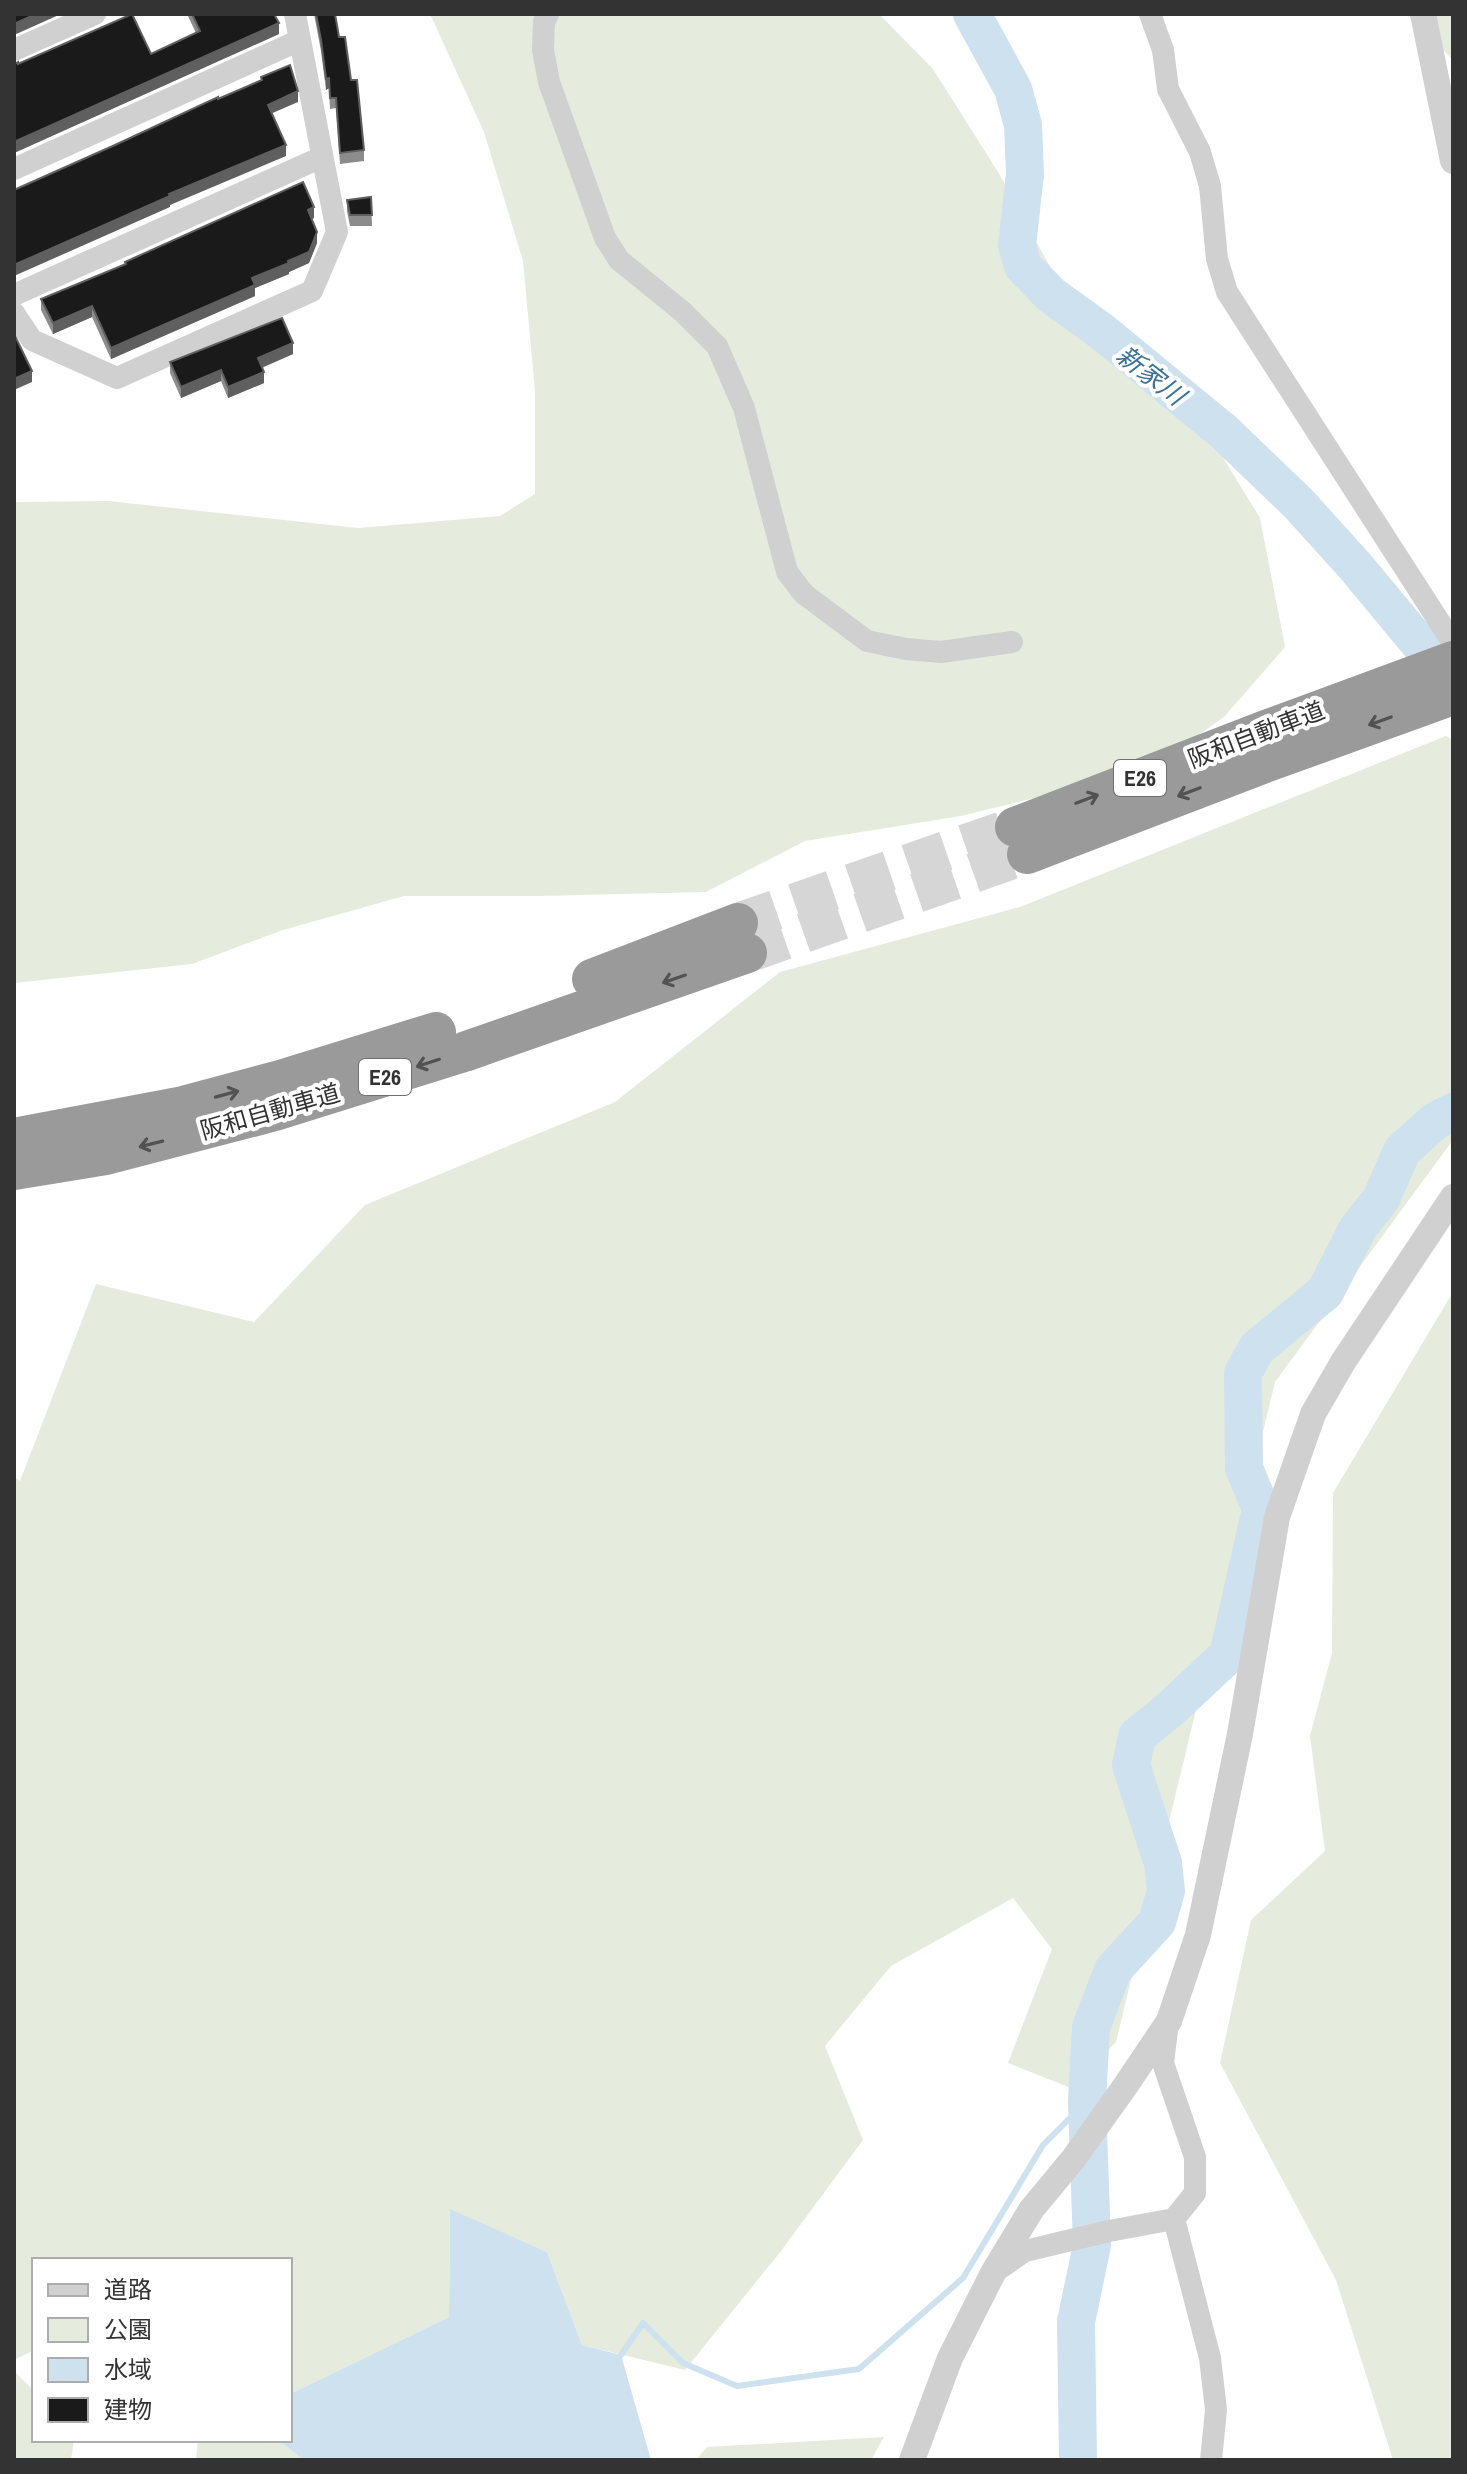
<svg xmlns="http://www.w3.org/2000/svg" width="1467" height="2474" font-family="'Archivo Narrow','Noto Sans JP',sans-serif">
  <style>
    .green { fill: #e5ecde }
    .water { fill: #cee1ee }
    .lines { fill: none; stroke-linecap: round; stroke-linejoin: round }
    .stream { stroke: #cee1ee; stroke-width: 6 }
    .river { stroke: #cee1ee; stroke-width: 38 }
    .motorway-tunnel { stroke: #d6d6d6; stroke-width: 40; stroke-dasharray: 40 20; stroke-linecap: butt }
    .minor { stroke: #d0d0d0; stroke-width: 22 }
    .tertiary { stroke: #d0d0d0; stroke-width: 26 }
    .motorway { stroke: #9a9a9a; stroke-width: 40 }
    .wall { fill: #8c8c8c }
    .shaded-wall { fill: #5f5f5f }
    .building { fill: #1a1a1a; stroke: #5f5f5f; stroke-width: 2 }
    .oneway { stroke: #525252 }
    .labels { text-anchor: middle; dominant-baseline: central; stroke-width: 8; stroke-linejoin: round; paint-order: stroke }
    .shield { fill: #fff; stroke: #707070; stroke-width: 2 }
    .shield-label { font-size: 22px; font-weight: bold; fill: #333 }
    .street-label { font-size: 24px; fill: #333; stroke: #fff }
    .water-label { font-size: 26px; font-style: italic; fill: #3d7298; stroke: #fff }
  </style>
  <rect width="100%" height="100%" fill="#fff"/>
  <g class="green">
    <path d="M430,14H879L933,69L998,172L1079,319L1178,384L1260,518L1285,647L1224,717L1151,769L961,816L805,841L706,892L538,896H404L283,930L192,964L14,983V502L108,501L358,528L500,516L535,494V391L523,261L484,132Z"/>
    <path d="M1408,14H1453V60Z"/>
    <path d="M1446,736L1453,740V1140L1275,1382L1116,2042L1071,2088L1008,2063L1052,1949L1013,1898L891,1966L825,2046L863,2140L781,2251L685,2370L582,2345L547,2252L450,2210L449,2317L290,2394V2260H34V2350L14,2360V1477L20,1481L96,1284L254,1322L365,1205L615,1102L780,972L1020,907Z"/>
    <path d="M1453,1292V2460H1393L1336,2280L1220,2063L1251,1920L1325,1851L1310,1736L1332,1653L1333,1493Z"/>
    <path d="M14,2371L34,2391V2440H74L71,2460H14Z"/>
    <path d="M884,2437L871,2460H696L707,2447Z"/>
    <path d="M198,2440H278L301,2458L338,2460H196Z"/>
  </g>
  <path class="water" d="M450,2209L547,2252L582,2345L621,2355L651,2460H338L301,2458L278,2440H290V2394L449,2317Z"/>
  <g class="lines">
    <path class="stream" d="M621,2355L643,2323L683,2363L737,2386L859,2369L963,2278L1043,2145L1087,2101"/>
    <g class="river">
      <path d="M972,14L1013,89L1023,125L1025,174L1017,246L1023,266L1051,295L1101,331L1224,432L1299,504L1355,566L1453,684"/>
      <path d="M1078,2460L1076,2322L1092,2245L1087,2101L1091,2027L1113,1970L1157,1922L1166,1891L1163,1863L1131,1765L1137,1736L1168,1711L1228,1655L1261,1509L1244,1468L1243,1373L1257,1348L1325,1292L1358,1228L1381,1199L1402,1151L1435,1121L1453,1112"/>
    </g>
    <g class="motorway-tunnel">
      <path d="M738,923L1015,827"/>
      <path d="M747,953L1027,854"/>
    </g>
    <g class="minor">
      <path d="M548,14L544,22L543,50L549,82L605,238L619,260L683,312L717,346L744,408L787,572L804,594L867,641L906,649L941,652L1012,642"/>
      <path d="M1150,14L1163,50L1168,89L1200,152L1210,186L1217,259L1227,292L1453,643"/>
      <path d="M14,50L95,14"/>
      <path d="M14,169L300,40"/>
      <path d="M14,295L322,157"/>
      <path d="M14,313L32,340L117,378L312,291L337,232L295,14"/>
      <path d="M1174,2219L1210,2358L1216,2410L1211,2460"/>
      <path d="M996,2271L1025,2251L1109,2231L1174,2219L1195,2193V2157L1163,2063L1168,2022"/>
    </g>
    <g class="tertiary">
      <path d="M1423,14L1453,161"/>
      <path d="M912,2460L950,2358L993,2273L1031,2210L1074,2158L1126,2085L1169,2021L1198,1935L1240,1734L1277,1517L1313,1414L1343,1362L1453,1197"/>
    </g>
    <g class="motorway">
      <path d="M1015,827L1266,730L1453,661"/>
      <path d="M1027,854L1262,764L1453,695"/>
      <path d="M592,979L738,923"/>
      <path d="M14,1138L179,1107L280,1080L436,1032"/>
      <path d="M14,1170L106,1155L275,1111L464,1052L747,953"/>
    </g>
  </g>
  <g class="wall">
    <path d="M187,14H274L279,34L14,153V64L151,54L196,33Z"/>
    <path d="M314,14H335L339,37L351,80L364,150V161L340,164L336,108L330,109L329,88L326,90L321,51Z"/>
    <path d="M371,197L372,226H350L347,211V200Z"/>
    <path d="M314,218L311,220L317,243L309,263L289,272V274L255,288V296L111,359L92,317L53,334L41,310V299L125,264V262Z"/>
    <path d="M293,354L262,368L264,383L228,398L221,381L181,398L170,373V362Z"/>
  </g>
  <g class="shaded-wall">
    <path d="M36,14H61L14,35V24Z"/>
    <path d="M279,23V34L14,153V142Z"/>
    <path d="M329,78V88L326,90V79Z"/>
    <path d="M298,91V102L268,115V105Z"/>
    <path d="M286,145V156L170,205V207L14,276V265L169,194Z"/>
    <path d="M314,207V218L308,221V210Z"/>
    <path d="M317,232V243L309,263L289,272V274L255,288V296L111,359V348L252,278Z"/>
    <path d="M92,306V317L53,334V323Z"/>
    <path d="M293,343V354L258,369V358Z"/>
    <path d="M221,370V381L181,398V387Z"/>
    <path d="M32,371V382L14,390V379Z"/>
    <path d="M264,372V383L228,398V387Z"/>
  </g>
  <g class="building">
    <path d="M14,14H36L14,24Z"/>
    <path d="M132,14L151,54L200,31L192,14H274L279,23L14,142V64L18,62V64Z"/>
    <path d="M316,14H335L339,37H345L351,80H357L364,150L340,153L336,98H330L329,78L326,79L321,40Z"/>
    <path d="M290,65L298,91L268,105L286,145L169,194L170,196L14,265V190L115,145L218,97V99L262,80L261,77Z"/>
    <path d="M303,182L314,207L308,210L317,232L309,252L288,261L289,263L252,278L255,285L111,348L92,306L53,323L41,299L126,264L125,262Z"/>
    <path d="M371,197L372,215H350L347,200Z"/>
    <path d="M282,318L293,343L258,358L264,372L228,387L221,370L181,387L170,362Z"/>
    <path d="M14,334L32,371L14,379Z"/>
  </g>
  <defs><path id="oneway-shaft" d="M-6 0H5M1.5-3L5.5 0L1.5 3" fill="none" stroke-width="1.6" stroke-linecap="round" stroke-linejoin="round" transform="scale(2)"/></defs>
  <g class="oneway">
    <use href="#oneway-shaft" transform="translate(1380 721) rotate(160)"/>
    <use href="#oneway-shaft" transform="translate(1189 792) rotate(159)"/>
    <use href="#oneway-shaft" transform="translate(1087 799) rotate(-21)"/>
    <use href="#oneway-shaft" transform="translate(674 979) rotate(161)"/>
    <use href="#oneway-shaft" transform="translate(428 1063) rotate(162)"/>
    <use href="#oneway-shaft" transform="translate(227 1094) rotate(-15)"/>
    <use href="#oneway-shaft" transform="translate(151 1144) rotate(166)"/>
  </g>
  <g class="labels">
    <g class="shield">
      <rect x="1114" y="760" width="52" height="36" rx="6"/>
      <rect x="359" y="1059" width="52" height="36" rx="6"/>
    </g>
    <g class="shield-label">
      <text x="1140" y="778">E26</text>
      <text x="385" y="1077">E26</text>
    </g>
    <g class="street-label">
      <text transform="translate(1256 734) rotate(-21)">阪和自動車道</text>
      <text transform="translate(270 1111) rotate(-16)">阪和自動車道</text>
    </g>
    <g class="water-label">
      <text transform="translate(1151 375) rotate(38)">新家川</text>
    </g>
  </g>
  <rect width="1467" height="2474" fill="none" stroke="#333333" stroke-width="32"/>
  <rect x="32" y="2258" width="260" height="184" fill="#ffffff" stroke="#adadad" stroke-width="2"/>
  <rect x="48" y="2284" width="40" height="12" fill="#d0d0d0" stroke="#adadad" stroke-width="2"/>
  <text x="104" y="2298" font-size="24" fill="#333333">道路</text>
  <rect x="48" y="2318" width="40" height="24" fill="#e5ecde" stroke="#adadad" stroke-width="2"/>
  <text x="104" y="2338" font-size="24" fill="#333333">公園</text>
  <rect x="48" y="2358" width="40" height="24" fill="#cee1ee" stroke="#adadad" stroke-width="2"/>
  <text x="104" y="2378" font-size="24" fill="#333333">水域</text>
  <rect x="48" y="2398" width="40" height="24" fill="#1a1a1a" stroke="#adadad" stroke-width="2"/>
  <text x="104" y="2418" font-size="24" fill="#333333">建物</text>
</svg>
